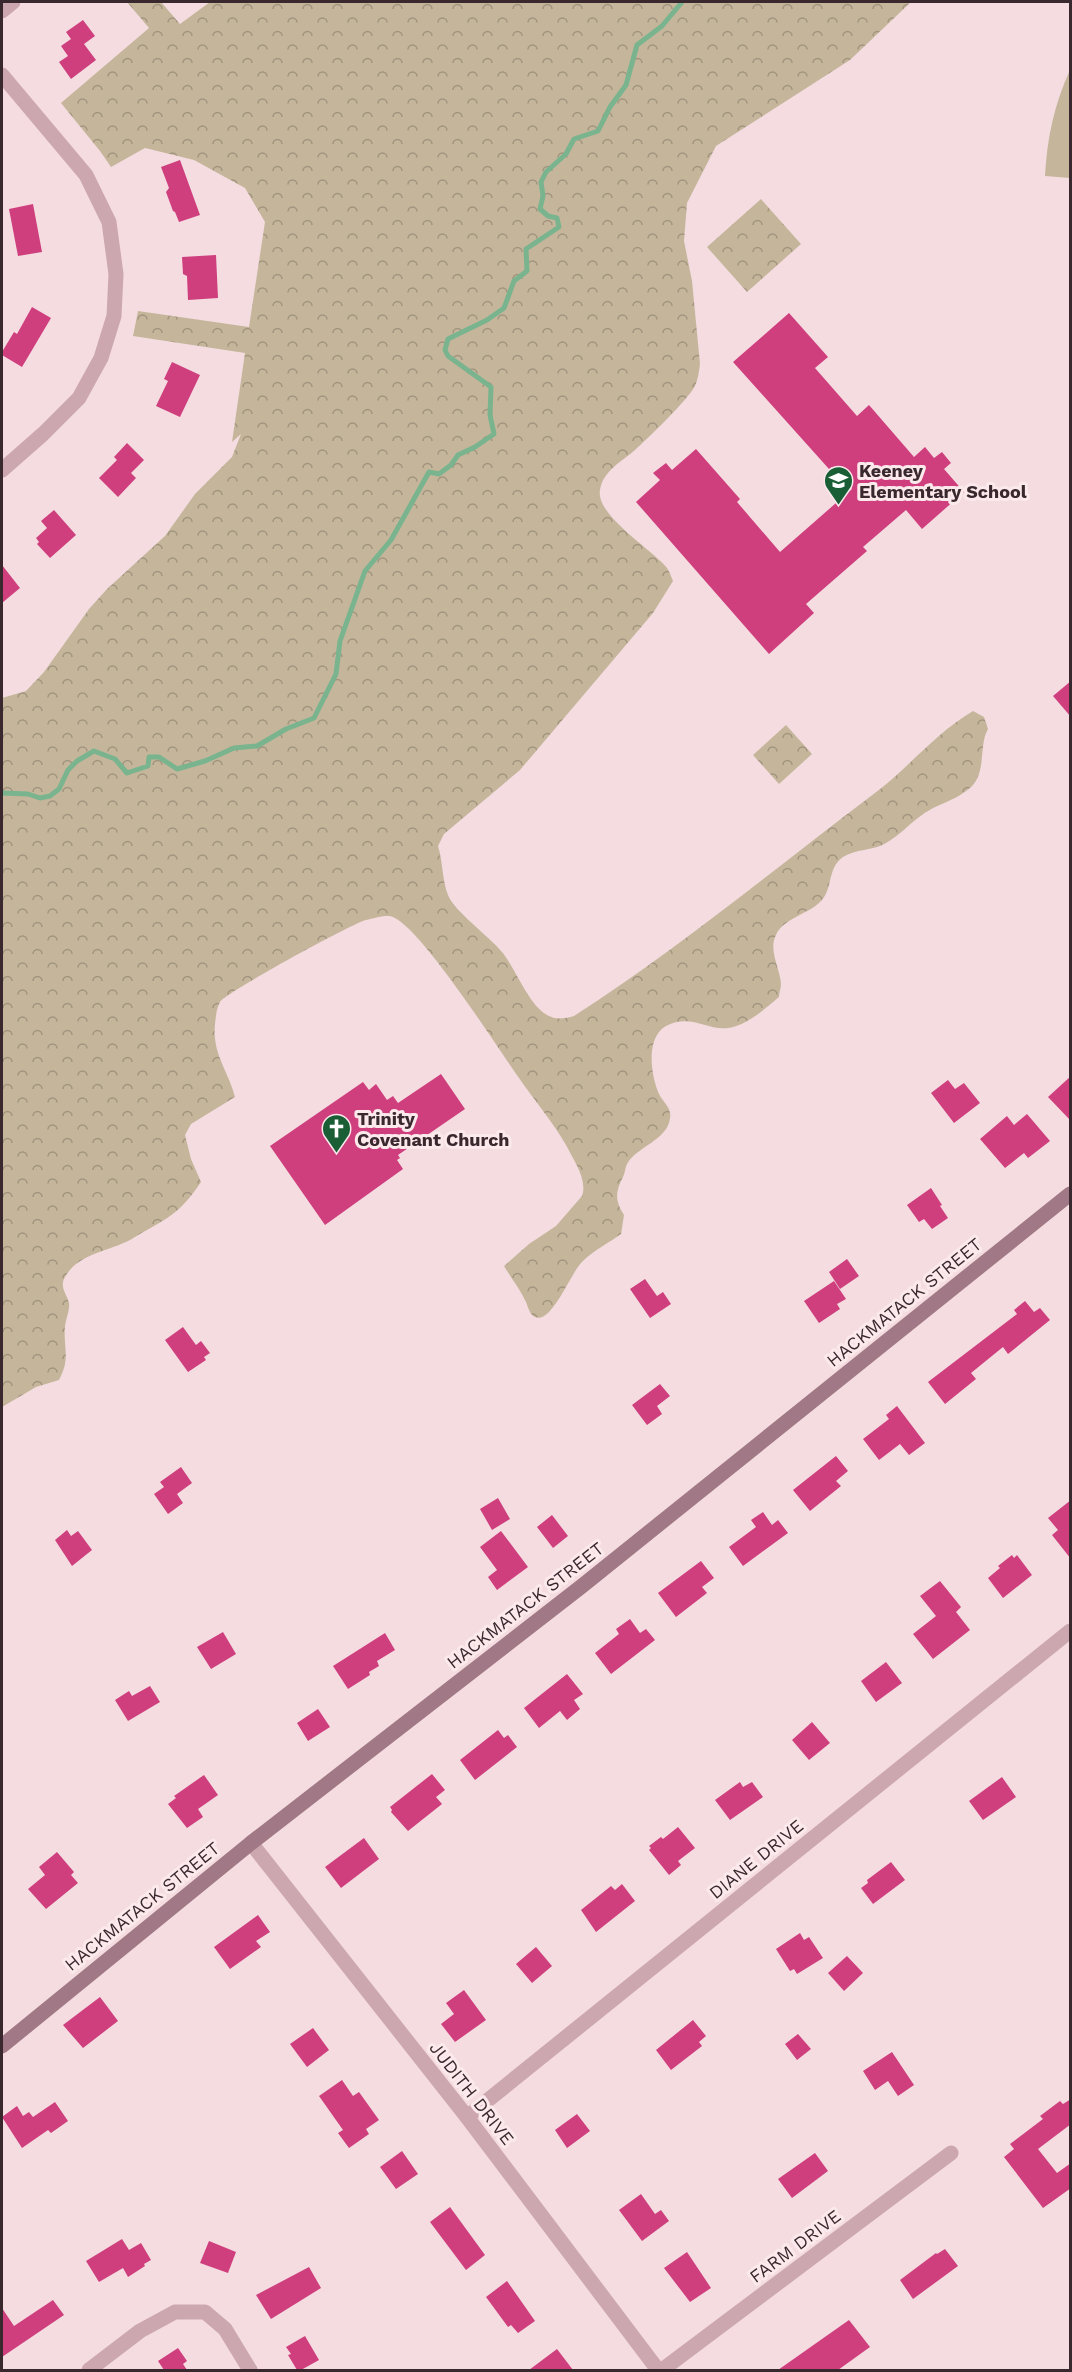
<svg xmlns="http://www.w3.org/2000/svg" width="1072" height="2372" font-family="'Work Sans',sans-serif">
  <style>
    .grass { fill: #c5b69b }
    .forest { fill: url(#forest-crowns) }
    .lines { fill: none; stroke-linecap: round; stroke-linejoin: round }
    .stream { stroke: #79b48e; stroke-width: 5 }
    .building { fill: #cf3f7e }
    .street { stroke: #cda7b0; stroke-width: 15 }
    .secondary { stroke: #a17885; stroke-width: 15 }
    .labels { text-anchor: middle; dominant-baseline: central; stroke-width: 6; stroke-linejoin: round; paint-order: stroke }
    .poi-label { font-size: 18px; font-weight: bold; fill: #39282e; stroke: #fbe9ec; text-anchor: start }
    .street-label { font-size: 18px; fill: #39282e; stroke: #fbe9ec }
  </style>
  <defs>
    <pattern id="forest-crowns" width="20" height="18" patternUnits="userSpaceOnUse" patternTransform="scale(1.5)"><rect width="20" height="18" fill="#c5b69b"/><path d="M2 6a3 3 0 1 1 6 0M12 15a3 3 0 1 1 6 0" fill="none" stroke="#a1947f"/></pattern>
  </defs>
  <rect width="100%" height="100%" fill="#f4dce0"/>
  <path class="grass" d="M1070,70V178L1045,176C1047,138 1054,105 1070,70Z"/>
  <g class="forest">
    <path d="M127,2H161L180,24L210,2H911L850,60L716,146L687,203L684,241L692,281L700,364C699,372 698,379 695,386C687,401 649,437 635,450C621,462 603,471 600,490C595,515 653,550 667,568C670,572 671,577 673,581L653,613L520,770L444,834L438,846C443,862 442,880 448,895C454,911 489,936 502,952C516,969 528,1004 547,1015C556,1020 564,1019 574,1016C677,950 773,870 871,796C907,770 934,734 973,711L984,717L988,729C979,744 986,770 973,785C959,800 938,803 922,815C910,823 899,836 886,843C874,851 857,848 843,857C826,869 834,890 819,903C807,914 783,919 776,935C768,950 780,968 781,984C781,988 779,993 779,997C766,1008 746,1026 728,1028C707,1031 691,1013 666,1026C645,1038 651,1076 659,1094C663,1102 672,1108 670,1118C668,1140 636,1147 627,1164C625,1168 625,1173 623,1177C615,1192 615,1201 624,1215L621,1234C609,1243 594,1250 583,1261C571,1271 552,1325 535,1317C530,1315 528,1307 526,1302C520,1289 511,1278 504,1266L529,1244L556,1226L582,1196C588,1180 573,1159 566,1145C553,1122 534,1100 519,1078C497,1047 422,929 393,917C387,914 374,918 366,920C351,924 225,993 220,1002C216,1009 216,1017 215,1024C212,1054 228,1070 235,1097L191,1124L185,1135L191,1159L201,1182C179,1215 167,1218 135,1237C112,1252 80,1251 65,1277C59,1287 67,1294 69,1303C70,1310 66,1319 65,1326C63,1348 71,1358 59,1380L36,1387L2,1407V698L26,691L44,672L89,609L107,589L165,536L195,494L232,457L241,434L232,442L245,353L133,336L138,311L249,327L265,222L245,188L194,160L145,148L111,167L100,151L61,103L149,28Z"/>
    <path d="M761,199L801,244L747,292L707,247Z"/>
    <path d="M786,725L812,754L779,784L753,755Z"/>
  </g>
  <g class="lines">
    <path class="stream" d="M2,793L28,794L40,798L50,796L59,789L68,770L77,761L94,751L115,759L127,773L148,766L149,757H159L177,769L205,761L234,748L257,746L286,729L314,718L336,674L340,641L365,571L391,540L429,472L439,474L451,465L458,455L475,447L494,434L490,415L491,387L448,356L445,350L448,339L487,320L504,308L514,281L527,271L526,249L559,227L557,218L548,216L540,209L543,196L541,182L546,172L566,154L574,139L598,131L610,107L626,85L637,45L662,26L682,2"/>
  </g>
  <g class="building">
    <path d="M83,20L95,36L84,44L96,60L71,79L59,62L68,56L61,46L71,39L66,32Z"/>
    <path d="M180,160L200,215L179,222L175,212L173,211L166,192L169,188L161,167Z"/>
    <path d="M33,204L42,252L18,256L9,209Z"/>
    <path d="M216,255L218,298L188,300L187,276L183,274L182,257Z"/>
    <path d="M32,307L51,318L22,367L2,355V352L14,332L17,334Z"/>
    <path d="M789,313L828,357L815,368L857,416L869,405L914,457L925,447L934,458L942,452L951,463L944,469L964,492L922,529L906,510L863,547L867,551L806,604L814,613L769,654L636,502L660,480L653,473L666,463L672,470L696,449L740,499L737,502L780,552L852,489L832,467L829,469L733,362Z"/>
    <path d="M172,362L200,375L180,417L156,406L168,381L164,379Z"/>
    <path d="M127,443L144,460L131,473L136,478L118,497L99,478L117,460L114,457Z"/>
    <path d="M54,510L76,535L50,558L37,544L39,542L36,538L47,528L41,521Z"/>
    <path d="M2,565L20,588L2,603Z"/>
    <path d="M1071,681V717L1053,696Z"/>
    <path d="M441,1074L465,1109L398,1155L400,1158L397,1160L403,1169L325,1225L270,1146L363,1082L369,1090L376,1084L387,1100L393,1096L398,1103Z"/>
    <path d="M1071,1076V1121L1048,1097Z"/>
    <path d="M948,1080L955,1089L964,1083L980,1103L954,1123L931,1093Z"/>
    <path d="M1027,1114L1050,1141L1028,1158L1024,1153L1005,1168L980,1139L1007,1116L1014,1125Z"/>
    <path d="M931,1188L942,1205L940,1206L948,1218L932,1229L924,1219L919,1222L907,1205Z"/>
    <path d="M847,1259L859,1276L840,1289L829,1272Z"/>
    <path d="M645,1279L657,1296L663,1292L671,1304L650,1318L630,1289Z"/>
    <path d="M834,1281L846,1299L837,1304L840,1309L819,1323L804,1301Z"/>
    <path d="M1025,1301L1034,1312L1040,1308L1050,1320L1008,1354L1003,1347L971,1373L976,1379L945,1404L928,1382L1017,1314L1014,1310Z"/>
    <path d="M183,1327L196,1345L201,1341L210,1353L204,1357L206,1360L188,1372L165,1340Z"/>
    <path d="M660,1384L670,1396L657,1406L662,1414L647,1425L632,1405Z"/>
    <path d="M897,1406L925,1443L909,1455L900,1444L879,1460L863,1439L889,1419L886,1415Z"/>
    <path d="M836,1456L848,1471L836,1481L841,1486L810,1511L793,1490Z"/>
    <path d="M181,1467L192,1483L177,1494L183,1503L168,1514L154,1494L164,1487L160,1482Z"/>
    <path d="M498,1498L510,1519L492,1530L480,1509Z"/>
    <path d="M1071,1500V1559L1052,1535L1058,1530L1048,1518Z"/>
    <path d="M763,1512L772,1525L778,1520L788,1533L743,1566L729,1547L756,1527L751,1520Z"/>
    <path d="M552,1515L568,1536L553,1548L537,1527Z"/>
    <path d="M67,1530L71,1536L78,1531L92,1550L72,1566L55,1540Z"/>
    <path d="M501,1531L528,1567L497,1590L488,1577L497,1570L480,1547Z"/>
    <path d="M1012,1555L1014,1558L1017,1555L1032,1575L1003,1598L988,1578L1000,1568L998,1566Z"/>
    <path d="M701,1561L714,1578L702,1587L707,1593L676,1617L658,1593Z"/>
    <path d="M940,1581L961,1607L956,1612L970,1630L933,1659L913,1634L936,1616L920,1596Z"/>
    <path d="M630,1619L640,1633L646,1629L655,1640L611,1674L595,1653L619,1634L616,1629Z"/>
    <path d="M223,1632L236,1654L211,1669L197,1647Z"/>
    <path d="M385,1633L395,1650L377,1661L379,1666L369,1672L370,1675L348,1689L333,1666Z"/>
    <path d="M886,1662L902,1683L876,1702L861,1681Z"/>
    <path d="M567,1674L583,1694L574,1700L580,1709L567,1720L560,1711L539,1728L524,1708Z"/>
    <path d="M150,1686L160,1702L128,1721L115,1700L129,1691L132,1696Z"/>
    <path d="M318,1709L330,1727L308,1741L297,1723Z"/>
    <path d="M812,1722L830,1743L809,1760L792,1740Z"/>
    <path d="M498,1730L504,1738L508,1735L517,1747L475,1780L460,1760Z"/>
    <path d="M432,1774L445,1790L436,1797L442,1804L408,1831L391,1812L392,1810L390,1807Z"/>
    <path d="M204,1775L218,1795L198,1809L203,1817L187,1828L168,1804L176,1798L174,1796Z"/>
    <path d="M1002,1777L1016,1797L983,1820L969,1801Z"/>
    <path d="M740,1782L743,1787L752,1782L763,1797L730,1820L715,1800Z"/>
    <path d="M678,1827L695,1848L678,1861L681,1865L669,1875L649,1850L651,1848L649,1846L661,1837L663,1839Z"/>
    <path d="M364,1838L379,1859L341,1888L325,1867Z"/>
    <path d="M57,1852L74,1872L71,1875L78,1883L46,1909L28,1889L45,1875L39,1867Z"/>
    <path d="M891,1862L905,1880L873,1904L861,1888L868,1883L867,1880Z"/>
    <path d="M622,1884L635,1901L596,1932L581,1910L611,1886L615,1890Z"/>
    <path d="M258,1915L270,1932L256,1941L261,1947L230,1969L214,1947Z"/>
    <path d="M800,1933L804,1940L809,1937L823,1958L797,1974L794,1969L790,1971L776,1949Z"/>
    <path d="M536,1947L552,1966L532,1983L516,1964Z"/>
    <path d="M847,1956L863,1973L844,1991L828,1973Z"/>
    <path d="M464,1990L486,2020L455,2042L441,2024L454,2014L446,2003Z"/>
    <path d="M100,1997L118,2021L83,2048L63,2025Z"/>
    <path d="M693,2020L706,2036L699,2042L702,2046L671,2070L656,2050Z"/>
    <path d="M313,2028L329,2050L307,2067L290,2044Z"/>
    <path d="M798,2034L811,2049L797,2060L785,2044Z"/>
    <path d="M892,2052L914,2085L898,2096L888,2081L875,2090L863,2071Z"/>
    <path d="M342,2080L353,2096L359,2092L379,2120L366,2129L369,2134L349,2148L338,2133L343,2130L319,2096Z"/>
    <path d="M1071,2099V2124L1038,2149L1057,2173L1071,2163V2188L1043,2208L1004,2157L1014,2149L1010,2144L1043,2119L1040,2116L1060,2101L1063,2104Z"/>
    <path d="M55,2102L68,2121L51,2133L48,2130L22,2148L2,2117L17,2106L23,2116L29,2112L33,2117Z"/>
    <path d="M577,2114L590,2131L567,2148L555,2130Z"/>
    <path d="M402,2151L418,2174L396,2189L380,2167Z"/>
    <path d="M815,2153L828,2171L792,2198L778,2179Z"/>
    <path d="M641,2194L655,2214L661,2210L669,2221L642,2241L619,2210Z"/>
    <path d="M450,2207L485,2255L466,2270L430,2222Z"/>
    <path d="M122,2239L129,2250L141,2243L151,2260L144,2264L145,2266L128,2277L123,2268L99,2282L86,2261Z"/>
    <path d="M209,2241L236,2252L228,2273L200,2263Z"/>
    <path d="M945,2249L958,2266L913,2299L900,2280L936,2253L937,2254Z"/>
    <path d="M687,2252L711,2288L690,2302L664,2268Z"/>
    <path d="M309,2267L321,2288L271,2319L256,2295Z"/>
    <path d="M507,2281L535,2321L518,2333L511,2325L508,2327L486,2297Z"/>
    <path d="M53,2300L64,2315L2,2357V2308L14,2326Z"/>
    <path d="M849,2320L870,2347L838,2370H778Z"/>
    <path d="M305,2336L319,2360L301,2370H297L288,2355L291,2354L286,2347Z"/>
    <path d="M178,2348L187,2361L183,2364L187,2370H164L158,2361Z"/>
    <path d="M557,2349L573,2370H529Z"/>
  </g>
  <g class="lines">
    <g class="street">
      <path d="M2,11L13,2"/>
      <path d="M2,75L86,175L109,222L116,274L114,316L101,358L79,398L43,434L2,470"/>
      <path d="M251,1843L467,2117L658,2370"/>
      <path d="M467,2117L1070,1631"/>
      <path d="M89,2370L140,2331L175,2312H205L225,2329L250,2370"/>
      <path d="M662,2370L951,2153"/>
    </g>
    <path class="secondary" d="M2,2046L251,1843L582,1586L1070,1194"/>
  </g>
  <defs>
    <symbol id="school-pin" viewBox="-11 -11 22 30"><path d="M0 17L-7.5 6A9.5 9.5 0 1 1 7.5 6Z" fill="#1a5e35" stroke="#fbe9ec"/><path d="M0-5L7-2L0 1L-7-2ZM-4 1L0 2.5L4 1V4Q0 6-4 4Z" fill="#fff"/></symbol>
    <symbol id="church-pin" viewBox="-11 -11 22 30"><path d="M0 17L-7.5 6A9.5 9.5 0 1 1 7.5 6Z" fill="#1a5e35" stroke="#fbe9ec"/><path d="M-1.2-6h2.4v3.5h3.3v2.4h-3.3V6h-2.4V-.1h-3.3v-2.4h3.3Z" fill="#fff"/></symbol>
  </defs>
  <g fill-rule="evenodd">
    <use href="#school-pin" x="822" y="464" width="33" height="45"/>
    <use href="#church-pin" x="320" y="1112" width="33" height="45"/>
  </g>
  <g class="labels">
    <g class="poi-label">
      <text x="859" y="470">Keeney<tspan x="859" dy="21">Elementary School</tspan></text>
      <text x="357" y="1118">Trinity<tspan x="357" dy="21">Covenant Church</tspan></text>
    </g>
    <g class="street-label">
      <text transform="translate(904 1302) rotate(-39)">HACKMATACK STREET</text>
      <text transform="translate(525 1605) rotate(-38)">HACKMATACK STREET</text>
      <text transform="translate(756 1859) rotate(-39)">DIANE DRIVE</text>
      <text transform="translate(142 1906) rotate(-39)">HACKMATACK STREET</text>
      <text transform="translate(472 2093) rotate(52)">JUDITH DRIVE</text>
      <text transform="translate(795 2246) rotate(-37)">FARM DRIVE</text>
    </g>
  </g>
  <rect width="1072" height="2372" fill="none" stroke="#39282e" stroke-width="6"/>
</svg>
